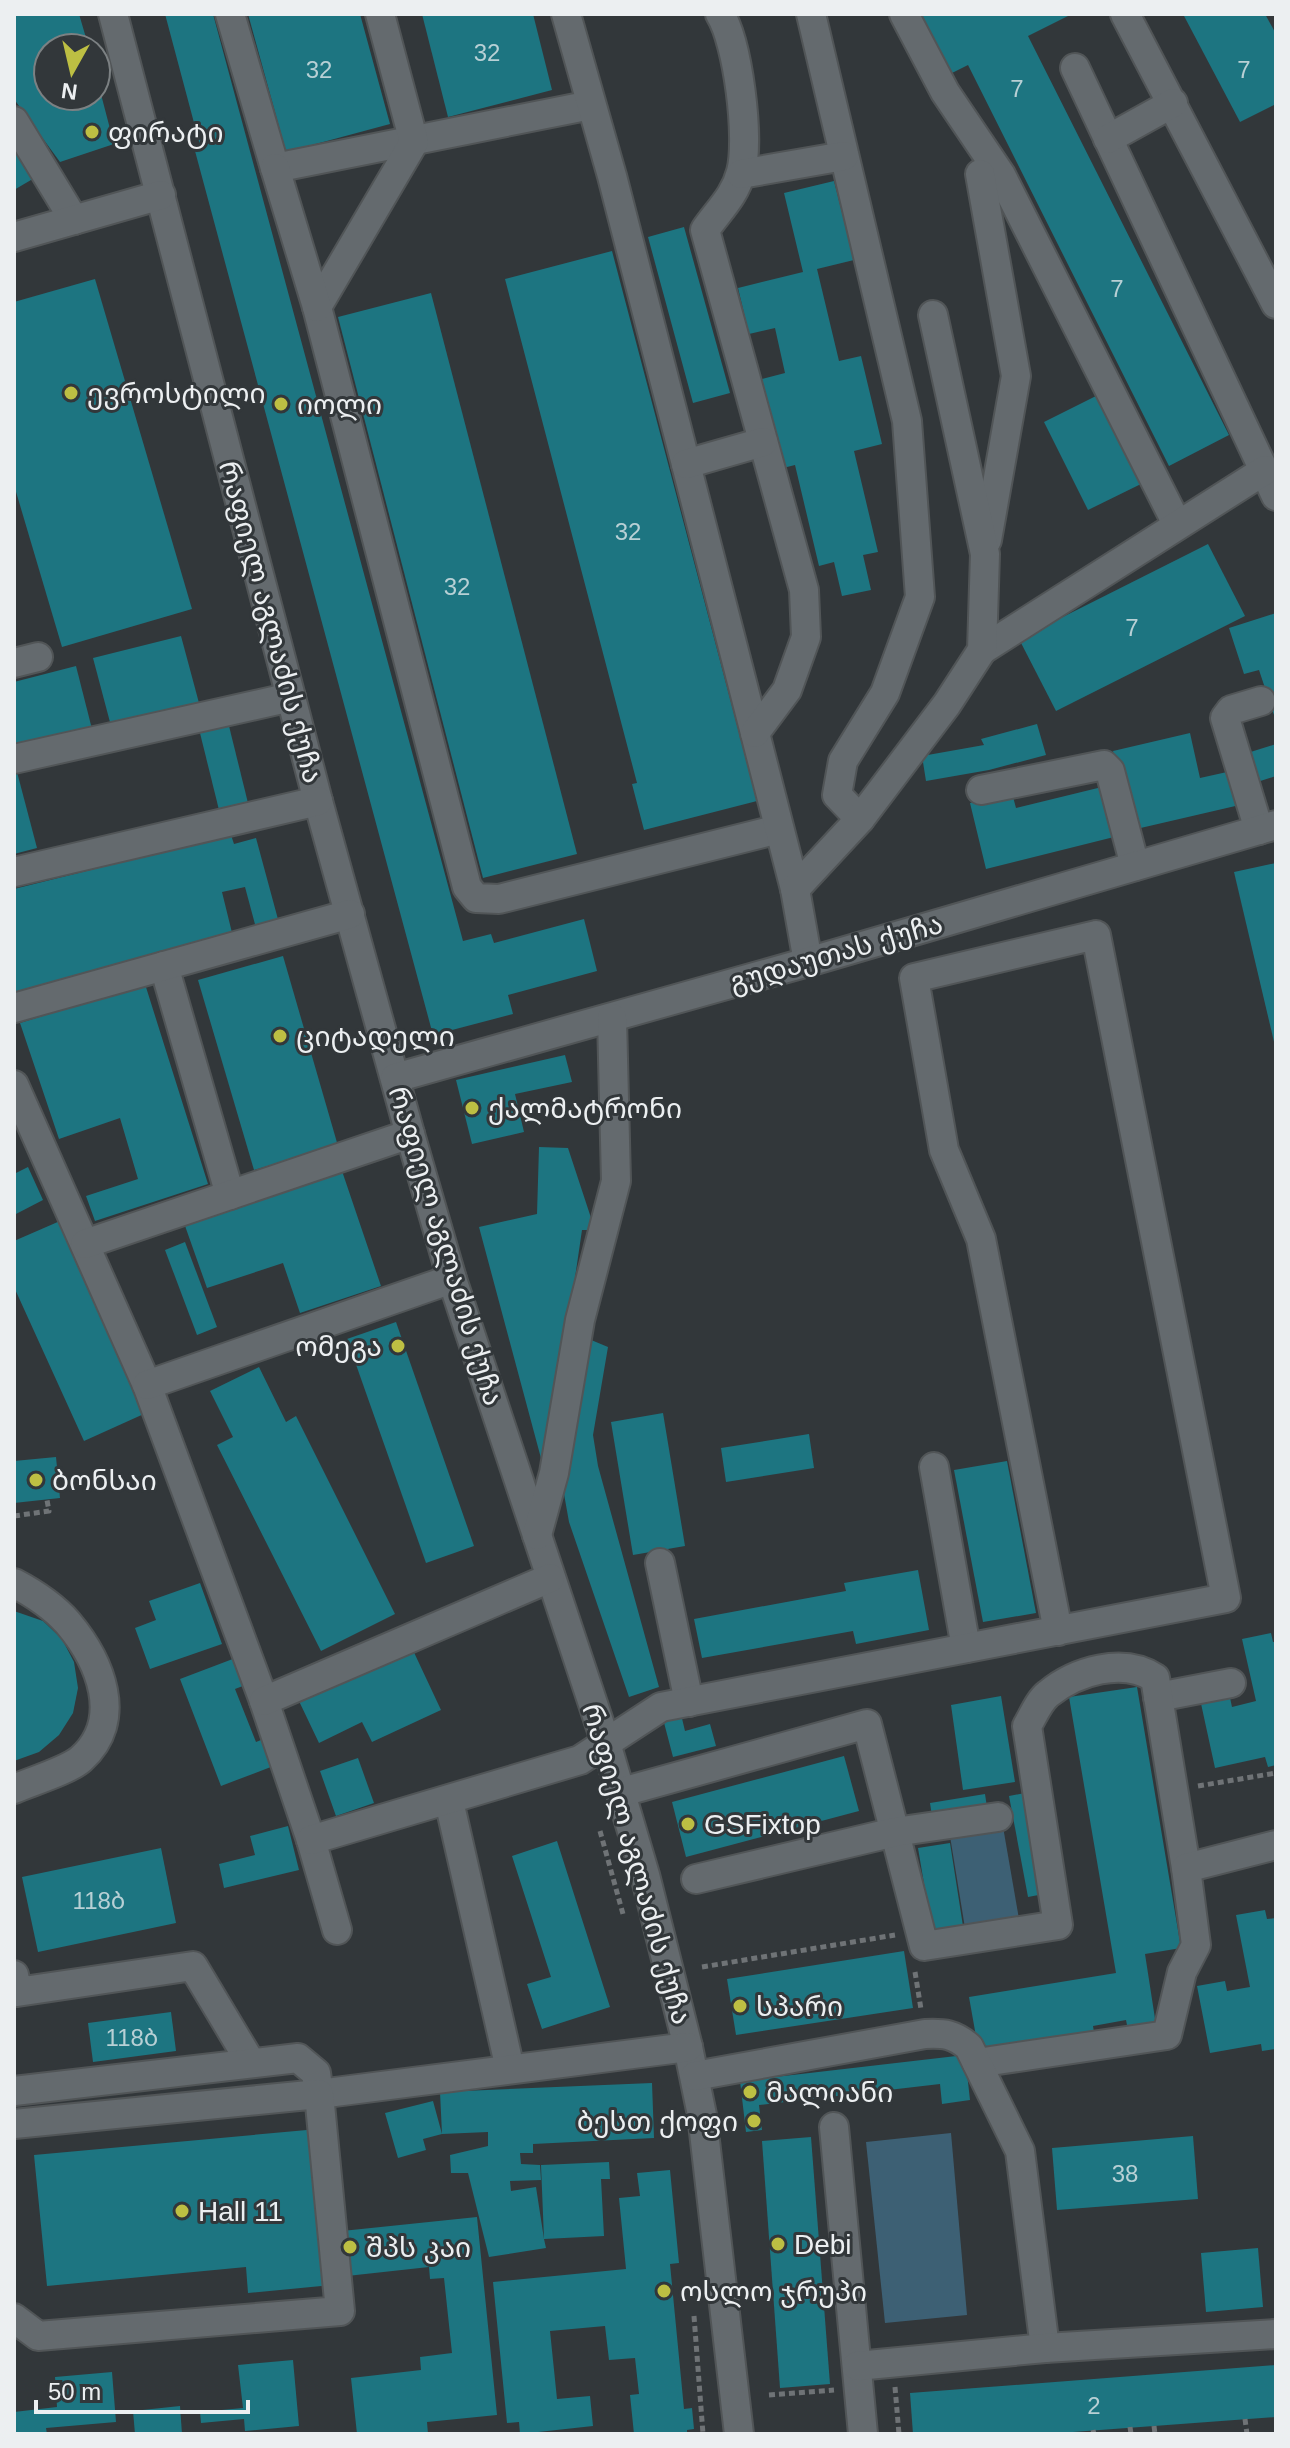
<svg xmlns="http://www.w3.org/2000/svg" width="1290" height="2448" font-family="Arial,'Noto Sans Georgian',sans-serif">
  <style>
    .green { fill: #3d6074 }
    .building { fill: #1d7581 }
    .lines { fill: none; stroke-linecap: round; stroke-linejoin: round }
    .minor-casing { stroke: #515557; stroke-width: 32 }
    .path { stroke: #6f7376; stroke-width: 5; stroke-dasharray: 6 4; stroke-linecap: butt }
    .minor { stroke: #646a6e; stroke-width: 28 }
    .poi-dot { fill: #bdbf43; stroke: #32373a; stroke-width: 3 }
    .labels { text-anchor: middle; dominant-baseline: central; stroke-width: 6; stroke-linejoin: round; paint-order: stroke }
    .number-label { font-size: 24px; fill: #b8d0d5 }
    .poi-label { font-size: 28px; fill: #eceff1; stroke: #32373a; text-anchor: start }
    .street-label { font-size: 28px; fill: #eceff1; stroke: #32373a }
  </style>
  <rect width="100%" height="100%" fill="#32373a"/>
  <g class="green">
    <path d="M1002,1821L1019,1919L965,1928L949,1830Z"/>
    <path d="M951,2133L967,2315L885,2323L866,2142Z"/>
  </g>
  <g class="building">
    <path d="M14,14H79L89,48H48V96H96L97,79L114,144L60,162L14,99Z"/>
    <path d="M165,14H213L463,941L491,934L494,943L584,919L597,971L508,995L513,1014L433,1035L195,151L201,149Z"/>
    <path d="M248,14H360L390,124L286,152Z"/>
    <path d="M422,14H533L552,90L448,117Z"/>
    <path d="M917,14H1072L1028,36L1229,435L1169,466L968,65L948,75Z"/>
    <path d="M1183,14H1265L1276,34V104L1240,122Z"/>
    <path d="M14,139L36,177L14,190Z"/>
    <path d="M834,181L854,260L817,269L839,361L861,356L882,444L854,451L878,552L863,555L871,590L842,596L834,562L819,566L795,465L783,468L762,379L785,373L775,328L749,334L738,288L803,272L784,193Z"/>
    <path d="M684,227L730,393L693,403L648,237Z"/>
    <path d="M612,251L757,801L644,830L632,784L637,783L505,279Z"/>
    <path d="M95,279L192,609L62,647L14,485V302Z"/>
    <path d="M431,293L577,854L483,878L338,317Z"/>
    <path d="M1098,395L1143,483L1088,510L1044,422Z"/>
    <path d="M1208,544L1245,616L1056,711L1019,639Z"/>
    <path d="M1276,613V718H1275L1259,670L1244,674L1229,628Z"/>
    <path d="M181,636L199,703L111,726L93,658Z"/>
    <path d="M76,666L93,733L14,752V682Z"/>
    <path d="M228,722L249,807L220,814L199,729Z"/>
    <path d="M1037,724L1046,755L989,770L926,781L922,756L984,745L981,739Z"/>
    <path d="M1190,733L1200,778L1236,770L1244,804L1132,830L1113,751Z"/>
    <path d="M1276,744V776L1251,784L1241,755Z"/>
    <path d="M14,772H17L37,848L14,854Z"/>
    <path d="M1106,786L1118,836L986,869L970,803L1012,793L1016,808Z"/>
    <path d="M231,835L234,844L256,838L279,923L256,928L245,887L222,892L235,945L14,999V889Z"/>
    <path d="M1276,863V1046H1275L1234,872Z"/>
    <path d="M283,956L338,1146L254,1170L198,980Z"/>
    <path d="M145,984L208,1184L95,1221L86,1196L138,1179L120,1118L59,1139L20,1023Z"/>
    <path d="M565,1055L572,1082L515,1094L524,1132L472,1144L456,1080Z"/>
    <path d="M539,1147L568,1148L595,1230H582L548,1462H542L479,1227L537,1214Z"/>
    <path d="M28,1167L43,1200L14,1215V1174Z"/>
    <path d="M342,1171L381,1286L300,1313L283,1263L207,1288L184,1223Z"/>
    <path d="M60,1221L146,1413L84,1441L14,1287V1241Z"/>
    <path d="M185,1242L217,1327L197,1335L165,1250Z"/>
    <path d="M396,1322L474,1546L426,1563L347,1339Z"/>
    <path d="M584,1337L608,1347L593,1435L598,1466L659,1687L629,1697L569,1522L561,1477Z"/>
    <path d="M259,1367L286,1422L296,1416L395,1614L321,1651L217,1445L233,1437L210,1391Z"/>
    <path d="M663,1413L685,1546L633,1555L611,1422Z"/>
    <path d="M809,1434L814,1468L726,1482L721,1448Z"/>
    <path d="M56,1457L60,1498L14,1503V1461Z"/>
    <path d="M1007,1461L1036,1613L983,1622L954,1470Z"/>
    <path d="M918,1570L929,1630L856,1644L853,1631L702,1658L694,1619L846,1591L844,1583Z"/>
    <path d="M200,1583L222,1644L150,1669L135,1628L156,1620L149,1601Z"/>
    <path d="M14,1611L43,1621L62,1639L74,1662L78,1688L73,1713L59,1735L39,1752L14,1761Z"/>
    <path d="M1271,1633L1273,1642H1276V1765L1268,1767L1265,1757L1215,1768L1200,1699L1229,1693L1232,1707L1256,1701L1242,1639Z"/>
    <path d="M411,1646L441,1710L372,1742L362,1722L319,1743L298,1699Z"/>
    <path d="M238,1657L248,1684L235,1689L256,1742L266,1738L276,1765L221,1786L180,1679Z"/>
    <path d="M1137,1687L1181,1948L1145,1954L1156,2025L1128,2030L1126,2020L1093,2026L1095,2038L1034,2048L1033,2040L1008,2044L1009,2054L980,2059L969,1997L1116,1973L1069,1697Z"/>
    <path d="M1001,1696L1015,1782L963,1790L951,1705Z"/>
    <path d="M680,1710L685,1731L710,1724L716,1746L673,1757L662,1715Z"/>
    <path d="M844,1756L859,1811L686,1857L672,1802Z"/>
    <path d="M358,1758L374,1803L336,1816L320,1771Z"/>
    <path d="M1030,1792L1049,1893L1028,1897L1009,1796Z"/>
    <path d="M985,1794L988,1814L933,1823L930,1803Z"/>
    <path d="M288,1826L299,1870L224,1888L219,1864L255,1855L250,1836Z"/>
    <path d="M557,1841L610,2007L542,2029L527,1984L551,1977L512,1856Z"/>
    <path d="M950,1843L963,1926L932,1931L918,1848Z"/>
    <path d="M161,1848L176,1923L38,1952L22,1877Z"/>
    <path d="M1265,1910L1267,1919L1276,1918V2049L1262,2051L1261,2044L1210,2053L1197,1986L1225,1981L1227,1991L1250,1987L1236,1915Z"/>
    <path d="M904,1951L913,2008L736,2035L727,1979Z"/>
    <path d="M171,2012L176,2051L93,2062L88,2023Z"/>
    <path d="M965,2055L970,2100L942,2104L940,2084L759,2105L762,2130L746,2132L740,2081Z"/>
    <path d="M652,2083L654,2138L533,2144V2153H520L521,2164L540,2165L541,2180L510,2181L511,2191L536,2187L544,2239L541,2165L609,2162L610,2179H601L604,2236L544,2239L546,2248L489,2257L468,2173H451L450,2155L488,2146V2132L442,2134L440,2092Z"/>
    <path d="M433,2101L442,2134L423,2139L426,2150L398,2158L385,2113Z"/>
    <path d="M318,2129L332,2285L248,2293L246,2267L47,2286L34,2155Z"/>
    <path d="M1193,2136L1198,2199L1057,2210L1052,2148Z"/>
    <path d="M811,2137L830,2384L780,2388L762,2141Z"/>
    <path d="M670,2170L679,2263L670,2264L684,2409L692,2408L694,2429L687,2430V2434H634L630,2395L639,2394L635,2358L609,2360L605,2326L550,2331L557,2399L590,2396L593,2426L520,2434L519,2422L507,2423L493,2282L626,2269L619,2198L640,2196L637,2173Z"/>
    <path d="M477,2217L497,2415L427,2422L428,2434H357L351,2378L421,2370L420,2357L452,2353L444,2278L430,2279L429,2267L347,2276L342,2231Z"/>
    <path d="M1258,2248L1263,2307L1206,2312L1201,2253Z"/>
    <path d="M293,2360L299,2426L245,2431L244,2419L201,2423L200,2412L243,2408L238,2365Z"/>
    <path d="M1276,2365V2417L1046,2434H913L910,2393Z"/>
    <path d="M112,2372L116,2422L46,2428L47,2434H14V2412L57,2407L55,2377Z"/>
    <path d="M180,2406L182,2434H135L133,2411Z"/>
  </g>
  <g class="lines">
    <defs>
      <g id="minor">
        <path d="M113,14L318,801L410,1134L452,1279L606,1743L645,1875L688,2047L702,2115L739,2434"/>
        <path d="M230,14L275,168L591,105"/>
        <path d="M380,14L414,142L317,307L467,887L476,898L499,899L779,829"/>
        <path d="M566,14L612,176L795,889"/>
        <path d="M720,14C738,42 750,139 741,172C735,196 718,211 705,230L804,590L806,637L787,690L755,733"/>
        <path d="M811,14L907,421L920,597L885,693L843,761L837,795L860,819"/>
        <path d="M904,14L945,92L1001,175L1177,524"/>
        <path d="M1125,14L1276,304"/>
        <path d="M1075,68L1276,496"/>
        <path d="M14,121L74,220"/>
        <path d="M1108,139L1173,103"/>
        <path d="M275,168L317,307"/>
        <path d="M741,174L844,156"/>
        <path d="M980,174L1016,376L987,540"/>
        <path d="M14,237L161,195"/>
        <path d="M686,464L763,442"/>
        <path d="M982,650L1265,470"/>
        <path d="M14,663L38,657"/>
        <path d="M14,759L291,697"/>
        <path d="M981,790L1104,765L1110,771L1135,866"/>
        <path d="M1259,830L1225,718L1231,710L1261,701"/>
        <path d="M14,872L318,801"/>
        <path d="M808,962L795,889L860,819L947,704L982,650L985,554L933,315"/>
        <path d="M164,966L230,1195"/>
        <path d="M14,1008L350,914"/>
        <path d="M395,1078L808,962L1276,825"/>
        <path d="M14,1085L147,1385L264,1701L311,1840L337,1930"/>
        <path d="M85,1244L410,1134"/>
        <path d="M147,1385L452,1279"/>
        <path d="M934,1467L966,1648"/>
        <path d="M537,1535L554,1473L580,1320L616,1181L612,1018"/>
        <path d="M660,1563L689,1702"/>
        <path d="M14,1583C33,1593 54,1607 68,1623C100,1661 125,1720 81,1759C69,1770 30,1782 14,1789"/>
        <path d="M1158,1697L1231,1683"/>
        <path d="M264,1701L550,1578"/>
        <path d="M622,1792L867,1724L924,1946L1058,1925L1027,1726C1033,1716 1039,1701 1048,1694C1076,1671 1123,1657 1155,1678L1186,1868"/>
        <path d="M449,1801L510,2069"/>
        <path d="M311,1840L580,1760L661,1707L1226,1598L1096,935L914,978L944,1150L981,1239L1058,1631"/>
        <path d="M696,1879L895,1832L998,1817"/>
        <path d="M14,1975L17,1992L193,1966L251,2063"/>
        <path d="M977,2063L1167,2035L1182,1972L1196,1945L1186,1868L1276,1845"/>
        <path d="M695,2076L925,2034C944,2033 954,2034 969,2047L1020,2151L1045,2348"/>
        <path d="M14,2091L298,2058L316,2073L319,2094L688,2047"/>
        <path d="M14,2124L319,2094L340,2311L38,2336L14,2318"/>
        <path d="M834,2127L863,2434"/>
        <path d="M857,2366L1045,2348L1276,2334"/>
      </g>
    </defs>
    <use href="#minor" class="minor-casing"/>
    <g class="path">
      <path d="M14,1516L49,1511L47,1500"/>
      <path d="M1198,1786L1276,1773"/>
      <path d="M600,1831L623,1914"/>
      <path d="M702,1967L895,1935"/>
      <path d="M915,1972L921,2009"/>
      <path d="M694,2316L703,2434"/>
      <path d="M895,2387L899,2434"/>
      <path d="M769,2395L834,2390"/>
      <path d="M1245,2419L1247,2434"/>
      <path d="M1154,2426L1155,2434"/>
      <path d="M1130,2427L1131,2434"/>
      <path d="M1093,2430L1094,2434"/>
    </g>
    <use href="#minor" class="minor"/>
  </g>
  <g class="poi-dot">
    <circle cx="92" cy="132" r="8"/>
    <circle cx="71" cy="393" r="8"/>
    <circle cx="281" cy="404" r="8"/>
    <circle cx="280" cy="1036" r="8"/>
    <circle cx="472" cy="1108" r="8"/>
    <circle cx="398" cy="1346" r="8"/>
    <circle cx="36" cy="1480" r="8"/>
    <circle cx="688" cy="1824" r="8"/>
    <circle cx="740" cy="2006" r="8"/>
    <circle cx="750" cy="2092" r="8"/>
    <circle cx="754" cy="2121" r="8"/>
    <circle cx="182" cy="2211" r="8"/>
    <circle cx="778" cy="2244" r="8"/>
    <circle cx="350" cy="2247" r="8"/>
    <circle cx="664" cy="2291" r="8"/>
  </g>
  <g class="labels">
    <g class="number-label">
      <text x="487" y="52">32</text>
      <text x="319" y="69">32</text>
      <text x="1244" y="69">7</text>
      <text x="1017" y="88">7</text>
      <text x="1117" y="288">7</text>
      <text x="628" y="531">32</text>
      <text x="457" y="586">32</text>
      <text x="1132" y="627">7</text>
      <text x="99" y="1900">118ბ</text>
      <text x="132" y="2037">118ბ</text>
      <text x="1125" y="2173">38</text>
      <text x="1094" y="2405">2</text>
    </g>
    <g class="poi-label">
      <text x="108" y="132">ფირატი</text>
      <text x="87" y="393">ევროსტილი</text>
      <text x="297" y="404">იოლი</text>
      <text x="296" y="1036">ციტადელი</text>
      <text x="488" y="1108">ქალმატრონი</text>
      <text x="382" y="1346" text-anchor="end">ომეგა</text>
      <text x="52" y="1480">ბონსაი</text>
      <text x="704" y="1824">GSFixtop</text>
      <text x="756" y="2006">სპარი</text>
      <text x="766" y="2092">მალიანი</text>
      <text x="738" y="2121" text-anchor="end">ბესთ ქოფი</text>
      <text x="198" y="2211">Hall 11</text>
      <text x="794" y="2244">Debi</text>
      <text x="366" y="2247">შპს კაი</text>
      <text x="680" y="2291">ოსლო ჯრუპი</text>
    </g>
    <g class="street-label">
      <text transform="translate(271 622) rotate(75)">რაფიელ აგლაძის ქუჩა</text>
      <text transform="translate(836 953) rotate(-16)">გუდაუთას ქუჩა</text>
      <text transform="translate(446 1246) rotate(73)">რაფიელ აგლაძის ქუჩა</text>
      <text transform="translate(637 1864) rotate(74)">რაფიელ აგლაძის ქუჩა</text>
    </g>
  </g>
  <rect width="1290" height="2448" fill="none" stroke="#eceff1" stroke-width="32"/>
  <g transform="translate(72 72) rotate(188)"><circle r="38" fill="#32373a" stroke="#7c8183" stroke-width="2"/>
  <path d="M0-6L14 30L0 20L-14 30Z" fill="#bdbf43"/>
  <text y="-12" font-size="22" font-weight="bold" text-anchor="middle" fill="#eceff1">N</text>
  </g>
  <path d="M36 2400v12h212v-12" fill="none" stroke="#eceff1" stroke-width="4"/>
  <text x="48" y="2400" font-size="24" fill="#eceff1" stroke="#32373a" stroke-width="6" paint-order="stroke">50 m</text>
</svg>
